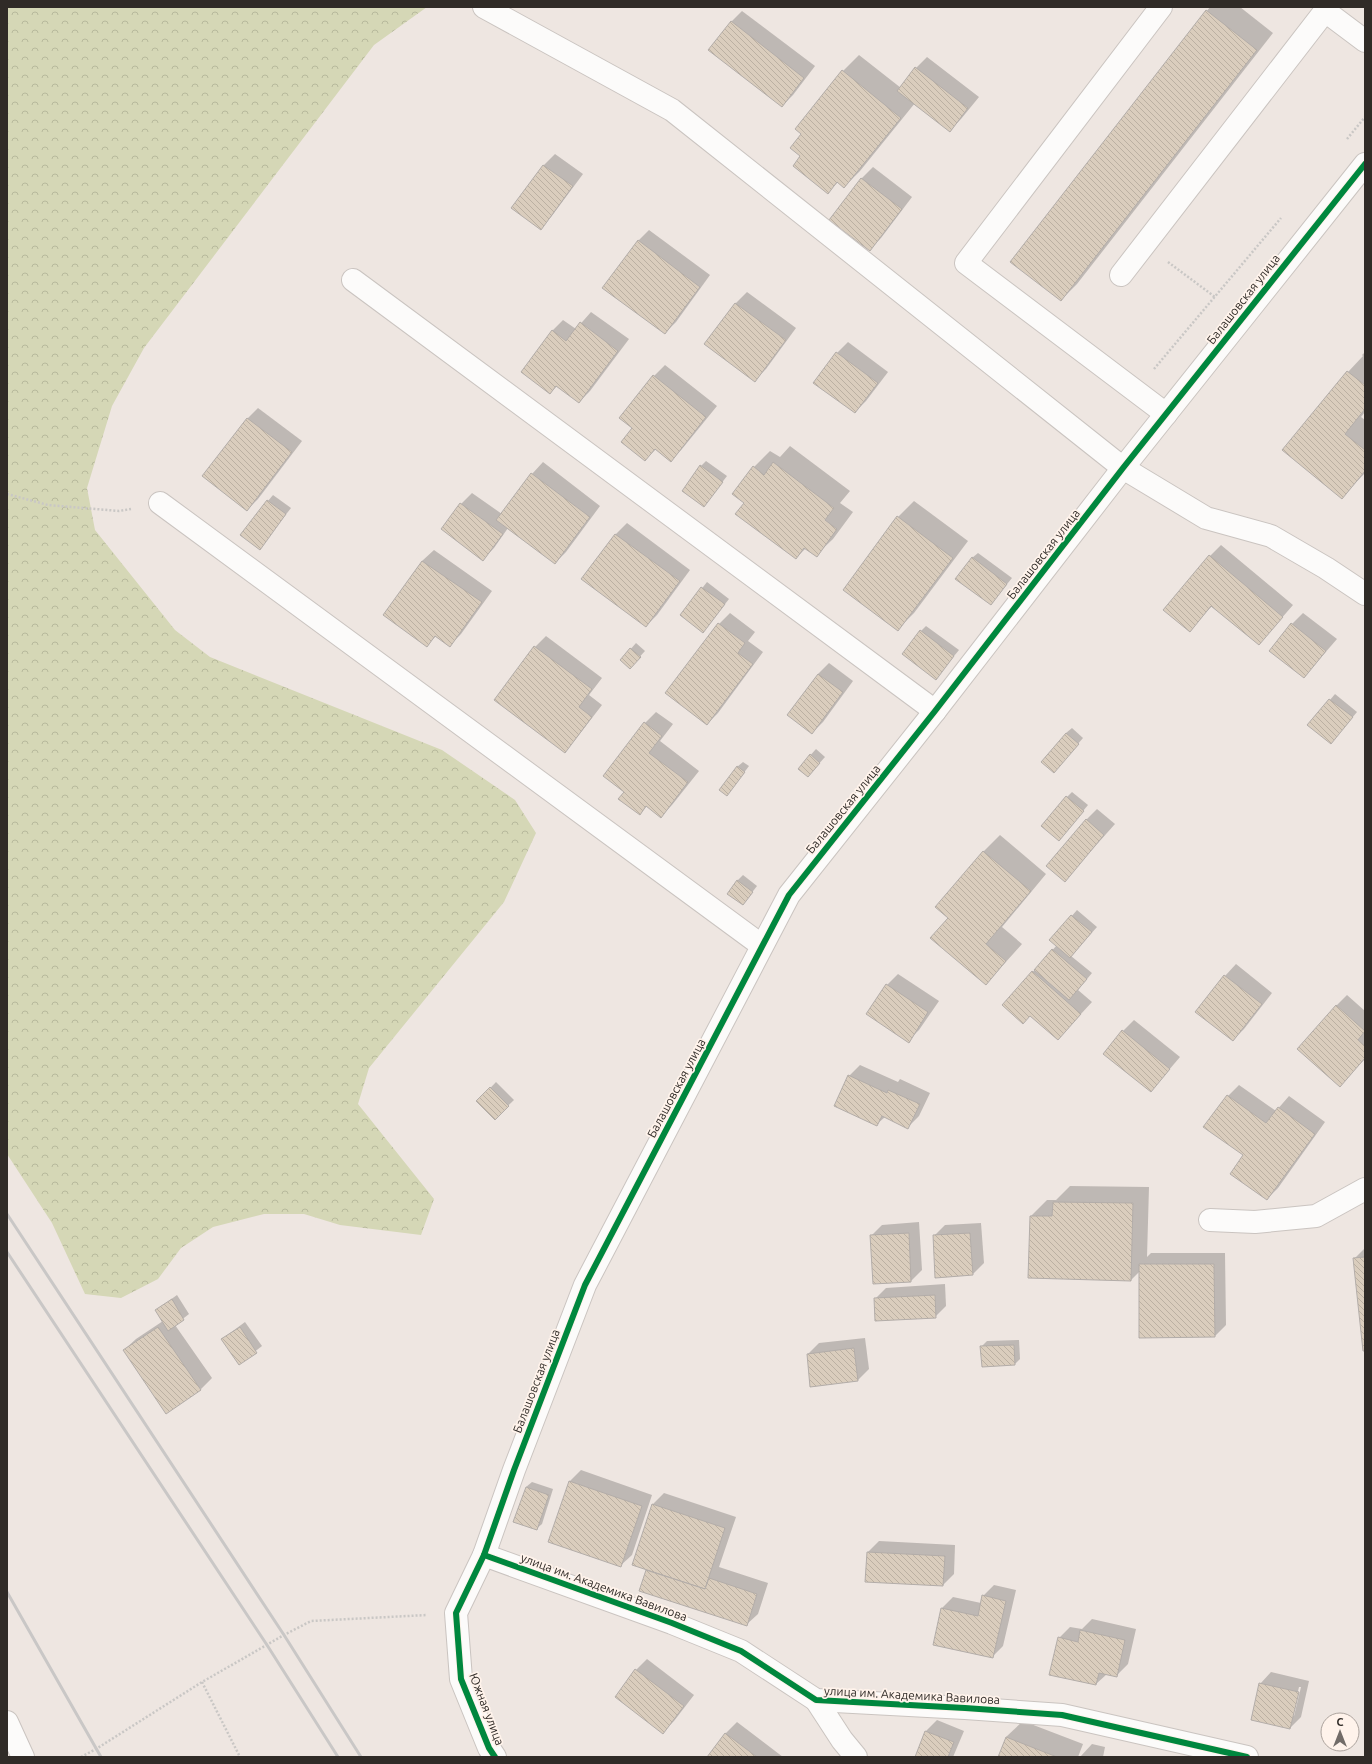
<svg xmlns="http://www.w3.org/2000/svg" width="1372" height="1764" font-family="Ubuntu,sans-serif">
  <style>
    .forest { fill: url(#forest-crowns) }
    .shadow { fill: #0003; fill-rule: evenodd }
    .building { fill: url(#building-back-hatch); stroke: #b3ada9 }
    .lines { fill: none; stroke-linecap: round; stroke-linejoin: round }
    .minor-casing { stroke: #cac4c0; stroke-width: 24 }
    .path { stroke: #c9c7c5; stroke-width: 2.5; stroke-dasharray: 2 2; stroke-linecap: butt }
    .minor { stroke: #fcfbfa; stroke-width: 22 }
    .rail { stroke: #c9c7c6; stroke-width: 3 }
    .cycleway-casing { stroke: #fff3eb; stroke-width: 8 }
    .cycleway { stroke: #00873e; stroke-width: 6 }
    .labels { text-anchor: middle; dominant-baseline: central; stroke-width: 3.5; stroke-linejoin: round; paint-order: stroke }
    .street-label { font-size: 12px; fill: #302b27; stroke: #fff3eb }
  </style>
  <defs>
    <pattern id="forest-crowns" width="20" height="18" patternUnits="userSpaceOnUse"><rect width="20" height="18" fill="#d5d7b6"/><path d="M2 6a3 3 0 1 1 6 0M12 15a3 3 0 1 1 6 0" fill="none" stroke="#b7b99c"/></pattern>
    <pattern id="building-back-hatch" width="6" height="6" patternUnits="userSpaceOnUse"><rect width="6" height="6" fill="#dacdbd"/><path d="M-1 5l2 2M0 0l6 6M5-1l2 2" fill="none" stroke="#bbb0a2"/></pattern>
  </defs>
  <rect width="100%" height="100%" fill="#eee6e1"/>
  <path class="forest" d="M7,7H427L374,45L144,348L112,406L87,488L95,530L175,630L210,657L442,750L515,800L536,833L504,902L369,1068L358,1104L434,1199L421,1235L340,1225L304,1214H264L213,1227L181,1248L158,1279L121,1298L85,1294L52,1223L7,1154Z"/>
  <g class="shadow">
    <path d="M1210,7H1240L1273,33L1077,284L1061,300L1011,262Z"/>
    <path d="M742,11L815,66L793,95L782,106L731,22Z"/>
    <path d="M859,55L901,88L916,68L927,57L979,97L961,119L950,130L915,103L860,171L844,187L838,182L828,192L802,156V134L843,71Z"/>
    <path d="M555,154L583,174L551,217L540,228L513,208L544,165Z"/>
    <path d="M873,167L912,197L881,238L870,249L830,219L862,178Z"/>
    <path d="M649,230L710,275L676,322L665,333L638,241Z"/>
    <path d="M747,292L796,328L766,369L755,380L706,344L736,303Z"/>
    <path d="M591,312L629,339L590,391L579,402L557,386L550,393L552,331L563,320L576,329Z"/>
    <path d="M848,342L888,372L866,401L855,412L837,353Z"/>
    <path d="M1365,352V412L1361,417L1365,420V473L1342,497L1284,450L1348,372L1363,356L1362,355Z"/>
    <path d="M665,365L717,406L682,449L671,460L656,449L645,460L634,428L621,418L654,376Z"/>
    <path d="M258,408L302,441L258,499L247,510V419Z"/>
    <path d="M790,446L850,491L840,503L853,512L833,539L816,555L806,548L796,558L745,503L754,467L770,451L780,457Z"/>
    <path d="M706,461L727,476L704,506L701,466Z"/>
    <path d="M543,462L600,506L566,552L555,563L508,528L494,548L483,559L442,529L461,504L472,493L502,514L532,474Z"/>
    <path d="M273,495L291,508L259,549L268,501Z"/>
    <path d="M914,501L968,541L914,613L898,629V517Z"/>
    <path d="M627,523L690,570L657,615L646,626L583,579L616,534Z"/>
    <path d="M1221,545L1293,605L1259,644L1212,606L1189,631L1210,556Z"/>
    <path d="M434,550L492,591L461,634L450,645L436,636L427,645L384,615L422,561Z"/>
    <path d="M978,553L1012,578L991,604L972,558Z"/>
    <path d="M707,582L729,599L703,632L681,615Z"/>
    <path d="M730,613L755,632L748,641L763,652L718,713L707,724L719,624Z"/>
    <path d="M1303,613L1337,639L1304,677L1292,624Z"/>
    <path d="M926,626L959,650L936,678L921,631Z"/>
    <path d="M546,636L602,678L589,695L602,705L575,740L564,751L495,699L535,647Z"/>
    <path d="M636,643L645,651L635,662L621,660Z"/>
    <path d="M829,663L853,681L823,722L812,733L818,674Z"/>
    <path d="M1335,694L1357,712L1336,737L1309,725Z"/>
    <path d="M656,712L673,724L660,741L699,771L672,805L661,816L647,806L640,814L625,791L645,723Z"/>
    <path d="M1072,728L1083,738L1059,766L1066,733Z"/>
    <path d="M816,749L825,757L808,776L799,768Z"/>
    <path d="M743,762L749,766L727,795L737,767Z"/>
    <path d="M1072,792L1088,805L1064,834L1067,797Z"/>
    <path d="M1097,809L1115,824L1065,880L1086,820Z"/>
    <path d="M1000,835L1046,874L1002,927L1022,944L986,984L949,918L936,907L984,851Z"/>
    <path d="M743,875L757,886L743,904L737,881Z"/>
    <path d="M1077,910L1097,927L1071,956L1092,973L1078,990L1092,1002L1058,1039L1031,1015L1003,1005L1057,945L1051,940Z"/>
    <path d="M1236,964L1272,993L1244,1029L1233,1040L1225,976Z"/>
    <path d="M898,974L939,1001L919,1030L908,1041L887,985Z"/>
    <path d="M1347,995L1365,1011V1059L1340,1085L1336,1006Z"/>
    <path d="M1134,1020L1180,1057L1151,1091L1123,1031Z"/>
    <path d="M860,1065L898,1082L900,1079L930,1093L919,1116L908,1127L885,1117L877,1124L849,1076Z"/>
    <path d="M496,1082L514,1100L495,1118L478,1101Z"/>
    <path d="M1239,1085L1276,1111L1289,1096L1325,1122L1278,1188L1267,1199L1244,1155L1228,1096Z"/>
    <path d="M1070,1186L1149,1187L1147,1257L1151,1253H1225L1226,1325L1215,1336L1140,1271L1131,1280L1031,1216L1047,1200H1056Z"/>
    <path d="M919,1222L922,1270L911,1281L874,1283L871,1236L882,1225Z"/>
    <path d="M981,1223L984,1263L973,1274L934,1236L945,1225Z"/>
    <path d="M1365,1248V1350L1354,1259Z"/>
    <path d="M945,1284L946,1306L935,1317L875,1299L886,1288Z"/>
    <path d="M177,1295L189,1314L175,1325L212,1378L201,1389L124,1350L136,1339L163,1321L156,1310Z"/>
    <path d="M245,1322L262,1346L239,1364L222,1339Z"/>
    <path d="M865,1338L869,1369L858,1380L808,1354L819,1343Z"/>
    <path d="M1019,1340L1020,1359L1015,1364L982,1346L987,1341Z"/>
    <path d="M581,1470L652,1495L632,1555L620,1566L570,1481Z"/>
    <path d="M532,1482L553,1489L542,1524L536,1529L526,1487Z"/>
    <path d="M664,1493L736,1517L719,1567L768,1583L758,1614L746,1625L641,1590L647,1569L653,1504Z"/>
    <path d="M879,1541L955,1545L954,1574L943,1585L868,1552Z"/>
    <path d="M994,1585L1016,1590L1003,1646L992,1657L934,1644L942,1608L953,1597L981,1603L983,1596Z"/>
    <path d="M1092,1619L1136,1629L1128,1664L1117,1675L1107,1674L1096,1684L1059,1638L1070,1627L1082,1629Z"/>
    <path d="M647,1659L694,1695L674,1721L663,1732L636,1670Z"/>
    <path d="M1271,1672L1309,1681L1301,1717L1290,1728L1260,1684ZM1299,1687H1301L1294,1716H1292Z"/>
    <path d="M937,1720L964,1731L953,1757H916L926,1731Z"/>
    <path d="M1023,1721L1083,1744L1078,1757H999L1006,1737Z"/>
    <path d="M737,1722L783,1757H708L726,1733Z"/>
    <path d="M1092,1744L1105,1747L1103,1757H1080Z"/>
  </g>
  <g class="building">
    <path d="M1206,10L1257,50L1061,301L1010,262Z"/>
    <path d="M731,21L804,78L782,107L708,50Z"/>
    <path d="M915,67L968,108L950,132L897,91Z"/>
    <path d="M842,70L901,118L844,188L837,182L828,194L793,166L800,156L790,148L801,134L795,129Z"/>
    <path d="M543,165L573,186L541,230L511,208Z"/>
    <path d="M861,178L902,209L870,251L829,220Z"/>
    <path d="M638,240L700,287L665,334L602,288Z"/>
    <path d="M735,303L786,340L755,382L704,344Z"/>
    <path d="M580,322L618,351L579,403L556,386L550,394L521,372L552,330L566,341Z"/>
    <path d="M836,352L878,383L855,413L813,383Z"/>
    <path d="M1347,371L1365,385V409L1345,434L1365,450V471L1342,499L1282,450Z"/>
    <path d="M653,375L706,417L671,462L655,449L645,461L621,442L632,428L619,418Z"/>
    <path d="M247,418L292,452L247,511L202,476Z"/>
    <path d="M773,462L834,508L825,520L837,529L817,557L804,548L796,559L735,514L744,503L732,494L753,466L764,475Z"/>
    <path d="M700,465L723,482L704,507L682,491Z"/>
    <path d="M531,473L590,517L555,564L496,520Z"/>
    <path d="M267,500L286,514L260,550L240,535Z"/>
    <path d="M460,503L503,534L483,561L441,529Z"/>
    <path d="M897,516L953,558L898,631L843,590Z"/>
    <path d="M615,534L680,581L646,627L581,579Z"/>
    <path d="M1209,555L1283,617L1259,645L1211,606L1190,632L1163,610Z"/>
    <path d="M972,557L1007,584L991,605L955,579Z"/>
    <path d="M422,561L482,602L450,647L435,636L427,647L383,615Z"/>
    <path d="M701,587L725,604L703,633L680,615Z"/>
    <path d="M718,623L745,643L738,653L753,664L707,725L665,693Z"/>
    <path d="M1291,623L1326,651L1304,678L1269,651Z"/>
    <path d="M920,630L954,656L936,680L902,654Z"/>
    <path d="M534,646L592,689L579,707L592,717L565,753L494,700Z"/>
    <path d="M630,648L641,657L630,669L620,660Z"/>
    <path d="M818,674L843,692L812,734L787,715Z"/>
    <path d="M1329,699L1353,717L1331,744L1307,725Z"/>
    <path d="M644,722L662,736L649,753L688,782L661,818L646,806L640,815L618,799L624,792L603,776Z"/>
    <path d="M1066,733L1079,744L1054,773L1041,762Z"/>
    <path d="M810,754L820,763L808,777L798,769Z"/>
    <path d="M737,766L745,772L727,796L719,790Z"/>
    <path d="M1066,796L1084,811L1059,841L1041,826Z"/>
    <path d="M1086,819L1104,835L1065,882L1046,866Z"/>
    <path d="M983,851L1031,891L986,944L1006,961L986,985L930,938L948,918L935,907Z"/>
    <path d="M737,880L753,892L743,905L727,894Z"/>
    <path d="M1071,915L1092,932L1070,958L1049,940Z"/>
    <path d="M1052,949L1087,979L1069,1000L1034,970Z"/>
    <path d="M1032,971L1081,1014L1058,1040L1030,1016L1023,1024L1002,1005Z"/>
    <path d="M1224,975L1262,1004L1233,1041L1195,1012Z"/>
    <path d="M886,984L928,1012L909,1043L866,1014Z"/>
    <path d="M1336,1005L1365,1031L1358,1040L1365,1046V1058L1340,1087L1297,1049Z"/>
    <path d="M1122,1030L1170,1069L1151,1092L1103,1054Z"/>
    <path d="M848,1075L887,1093L888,1090L920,1104L908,1129L882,1116L877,1126L834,1106Z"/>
    <path d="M490,1087L509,1106L495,1120L476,1101Z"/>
    <path d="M1227,1095L1266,1123L1278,1107L1315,1134L1267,1200L1230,1174L1243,1155L1203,1127Z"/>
    <path d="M1053,1202L1133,1203L1131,1281L1028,1278L1030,1216H1052Z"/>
    <path d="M909,1233L911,1282L873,1284L870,1235Z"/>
    <path d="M970,1233L973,1275L935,1278L933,1235Z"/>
    <path d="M1365,1257V1351H1363L1353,1258Z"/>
    <path d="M1139,1264H1214L1215,1337L1139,1338Z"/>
    <path d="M935,1295L936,1318L875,1321L874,1298Z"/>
    <path d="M172,1299L184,1320L168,1331L155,1310Z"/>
    <path d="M158,1327L201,1390L166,1414L123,1350Z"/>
    <path d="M240,1327L257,1353L239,1365L221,1339Z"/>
    <path d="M1014,1345L1015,1365L982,1367L980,1346Z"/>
    <path d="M854,1348L858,1381L810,1387L807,1354Z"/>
    <path d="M569,1481L642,1506L621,1567L548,1542Z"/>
    <path d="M526,1487L549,1495L537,1530L513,1522Z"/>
    <path d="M652,1504L725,1528L705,1589L632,1565Z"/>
    <path d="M867,1552L945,1556L943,1586L865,1582Z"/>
    <path d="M646,1570L705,1589L709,1578L757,1594L747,1626L639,1591Z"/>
    <path d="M982,1595L1006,1601L993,1658L933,1645L941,1608L978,1616Z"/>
    <path d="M1080,1630L1125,1640L1117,1677L1099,1673L1096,1685L1049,1675L1058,1637L1078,1642Z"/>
    <path d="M635,1669L684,1706L663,1734L615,1697Z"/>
    <path d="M1259,1683L1299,1692L1290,1729L1251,1720Z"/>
    <path d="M925,1731L954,1742L948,1757H915Z"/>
    <path d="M725,1733L757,1757H707Z"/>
    <path d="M1006,1737L1057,1757H998Z"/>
  </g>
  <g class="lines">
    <defs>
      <g id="minor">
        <path d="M484,7L672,110L1123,468L1206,518L1271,536L1326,568L1365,594"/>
        <path d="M1161,7L966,263L1166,414"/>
        <path d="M1121,275L1325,11L1365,41"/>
        <path d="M353,280L935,711"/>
        <path d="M160,503L761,945"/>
        <path d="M1210,1220L1255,1222L1316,1216L1365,1189"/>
        <path d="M484,1555L672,1623L741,1651L816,1700L965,1708L1062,1715L1247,1757"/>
        <path d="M816,1700L842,1740L856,1757"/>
        <path d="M7,1722L23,1757"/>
        <path d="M495,1757L489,1748L461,1679L456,1613L484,1555L514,1470L585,1285L789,895L935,711L1123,468L1365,164"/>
      </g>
    </defs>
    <use href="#minor" class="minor-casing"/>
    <g class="path">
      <path d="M1347,139L1365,117"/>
      <path d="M1168,262L1215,297"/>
      <path d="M1154,369L1281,218"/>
      <path d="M7,494L48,505L119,511L131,509"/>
      <path d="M202,1682L240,1757"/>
      <path d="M81,1757L96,1749L202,1682L284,1635L311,1621L427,1615"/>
    </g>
    <use href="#minor" class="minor"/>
    <g class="rail">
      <path d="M7,1214L284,1635L361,1757"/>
      <path d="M7,1252L267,1645L338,1757"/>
      <path d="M7,1592L101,1757"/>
    </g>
    <defs>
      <g id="cycleway">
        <path d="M484,1555L672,1623L741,1651L816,1700L965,1708L1062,1715L1247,1757"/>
        <path d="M495,1757L489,1748L461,1679L456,1613L484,1555L514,1470L585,1285L789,895L935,711L1123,468L1365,164"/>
      </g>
    </defs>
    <use href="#cycleway" class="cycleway-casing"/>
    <use href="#cycleway" class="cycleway"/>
  </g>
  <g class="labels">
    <g class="street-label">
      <text transform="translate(1243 299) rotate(-52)">Балашовская улица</text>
      <text transform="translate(1043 554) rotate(-52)">Балашовская улица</text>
      <text transform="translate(843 809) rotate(-51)">Балашовская улица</text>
      <text transform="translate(676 1088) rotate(-62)">Балашовская улица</text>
      <text transform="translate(536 1381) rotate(-69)">Балашовская улица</text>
      <text transform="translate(604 1587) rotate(20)">улица им. Академика Вавилова</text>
      <text transform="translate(912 1695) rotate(3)">улица им. Академика Вавилова</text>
      <text transform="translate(487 1709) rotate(69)">Южная улица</text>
    </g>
  </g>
  <rect width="1372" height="1764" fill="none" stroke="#302b27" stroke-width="16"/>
  <g transform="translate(1340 1732)"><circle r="19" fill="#fff3eb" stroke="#aca39d"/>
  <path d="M0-3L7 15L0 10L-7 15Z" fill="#726c68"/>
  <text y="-6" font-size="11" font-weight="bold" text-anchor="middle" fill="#302b27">С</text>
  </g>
</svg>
